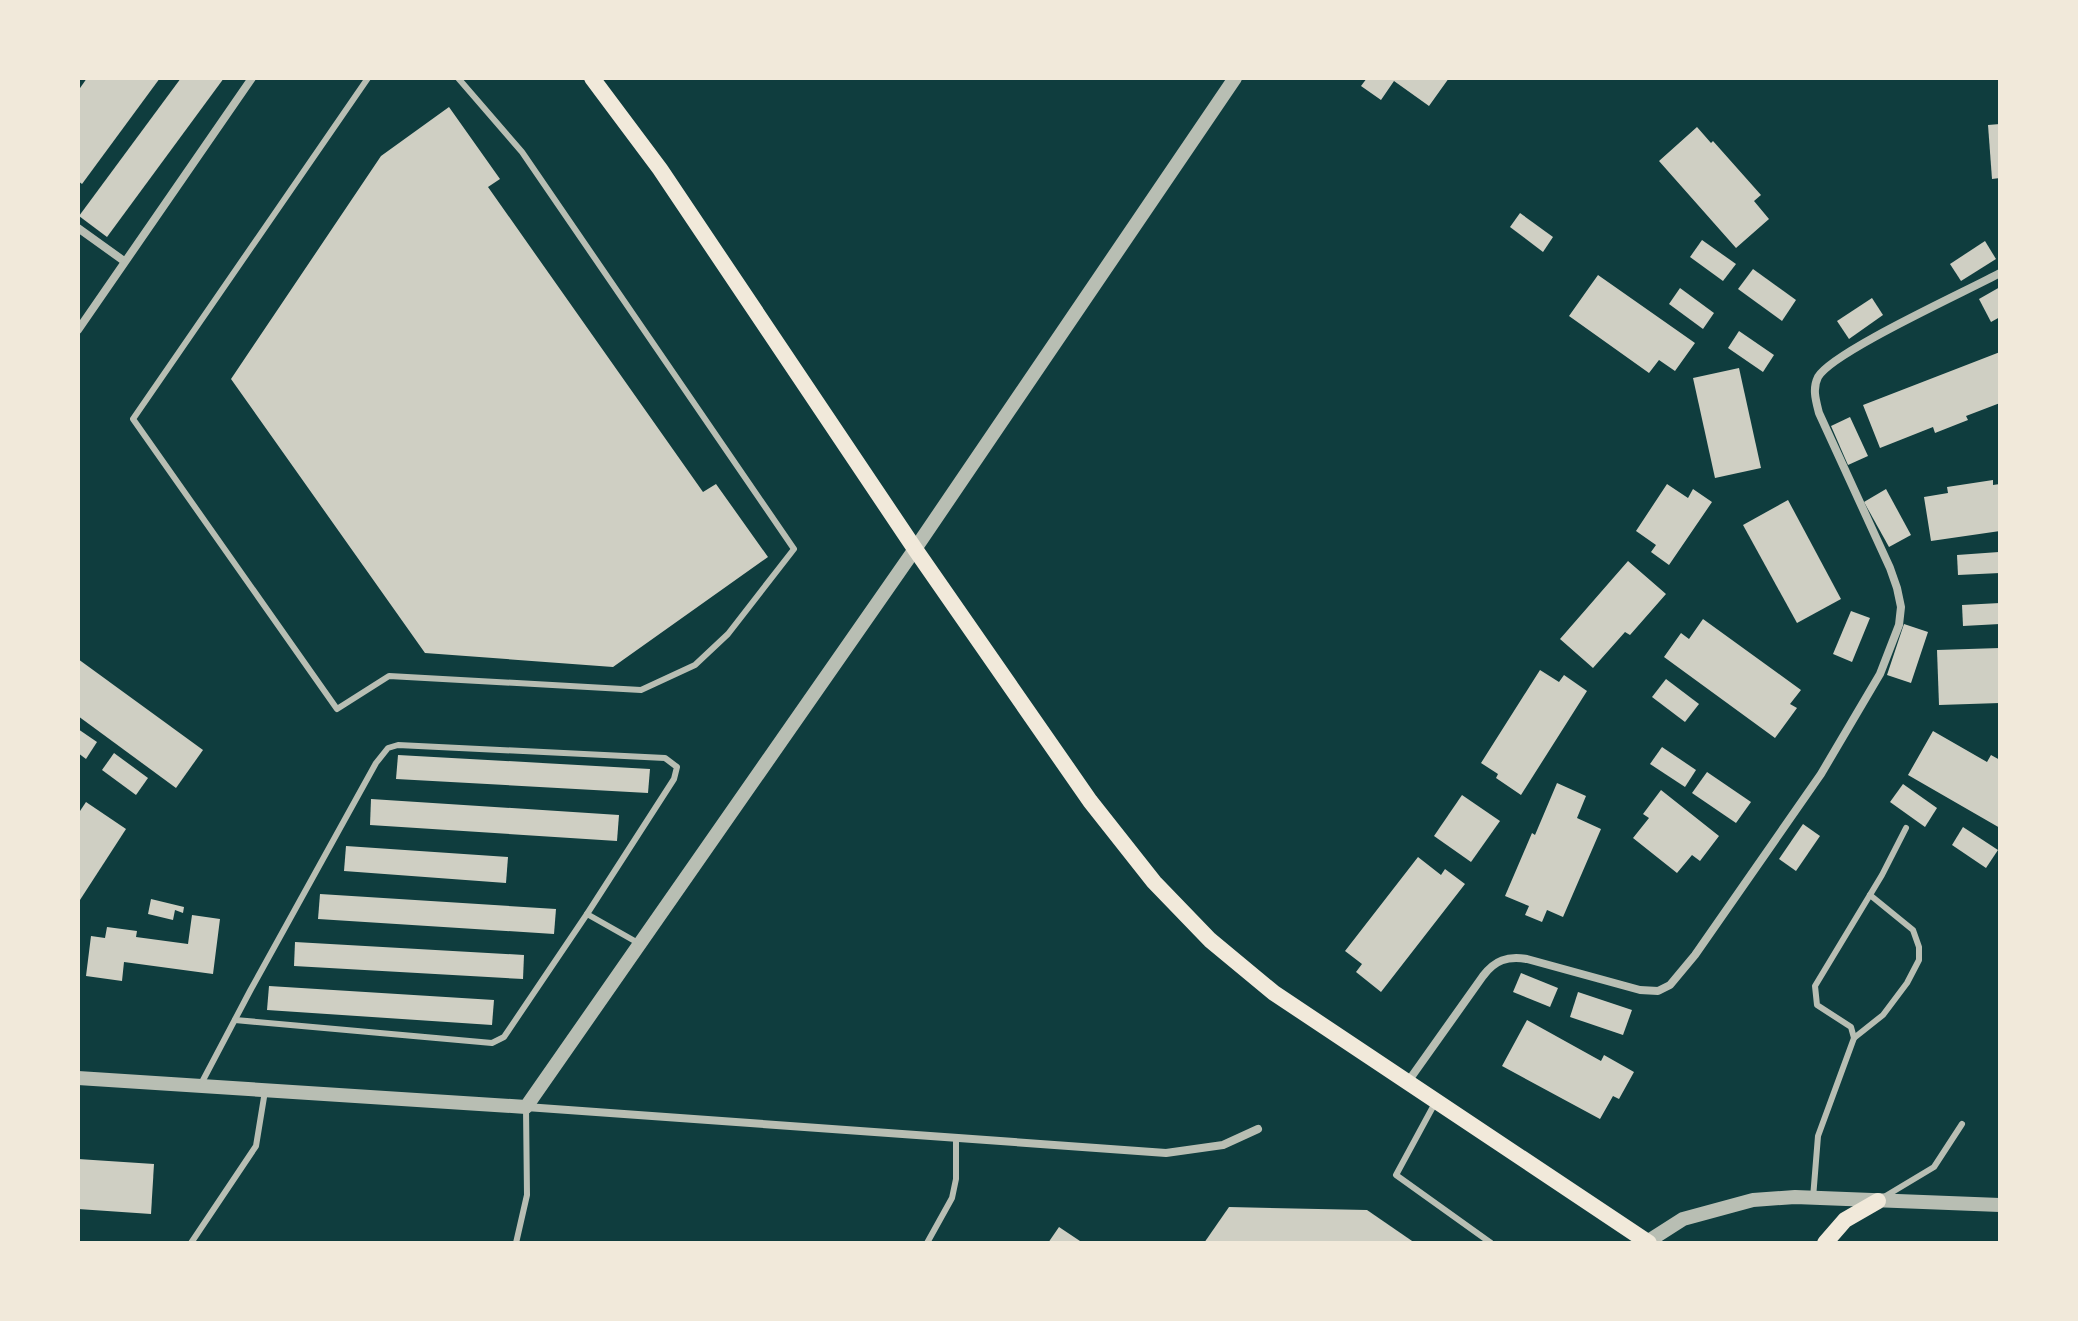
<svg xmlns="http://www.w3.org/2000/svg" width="2078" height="1321" font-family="Montserrat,sans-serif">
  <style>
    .building { fill: #cfcfc3 }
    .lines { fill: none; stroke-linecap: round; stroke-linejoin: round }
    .service { stroke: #b8beb3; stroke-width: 6 }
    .minor { stroke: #b8beb3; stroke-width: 8 }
    .tertiary { stroke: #b8beb3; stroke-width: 14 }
    .secondary { stroke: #f1e9da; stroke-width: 16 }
  </style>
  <rect width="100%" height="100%" fill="#0f3d3e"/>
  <g class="building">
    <path d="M87,78H160L82,184L78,181V91Z"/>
    <path d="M181,78H224L107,237L79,216Z"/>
    <path d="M1367,78H1449L1429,106L1394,81L1381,100L1361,86Z"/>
    <path d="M449,107L500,179L488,187L703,492L716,484L768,557L613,667L425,653L231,379L381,156Z"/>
    <path d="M2000,124V178L1992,179L1988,125Z"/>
    <path d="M1697,127L1711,143L1713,141L1761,195L1754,201L1769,219L1736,248L1659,161Z"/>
    <path d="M1520,213L1553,237L1543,252L1510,227Z"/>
    <path d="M1702,240L1736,264L1723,281L1690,257Z"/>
    <path d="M1985,241L1996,259L1961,281L1950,264Z"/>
    <path d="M1753,269L1796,300L1782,321L1738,289Z"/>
    <path d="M1598,275L1695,343L1675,371L1659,360L1649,373L1569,316Z"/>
    <path d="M2000,287V317L1991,322L1979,299Z"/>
    <path d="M1680,288L1714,313L1703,329L1669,304Z"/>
    <path d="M1872,298L1883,315L1849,339L1837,321Z"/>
    <path d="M1739,331L1774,355L1763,372L1728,348Z"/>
    <path d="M2000,352V403L1966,416L1968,420L1935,433L1933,427L1880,448L1863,405Z"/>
    <path d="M1739,368L1761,468L1715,478L1693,378Z"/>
    <path d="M1850,417L1868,456L1848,465L1831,426Z"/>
    <path d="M1993,480V485L2000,484V531L1931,541L1924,497L1948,493L1947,487Z"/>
    <path d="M1667,484L1688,498L1693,489L1712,502L1669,565L1651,552L1656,545L1636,531Z"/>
    <path d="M1886,489L1911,535L1889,547L1864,502Z"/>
    <path d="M1788,500L1841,599L1797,623L1743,525Z"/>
    <path d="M1999,552L2000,573L1958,575L1957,555Z"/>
    <path d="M1628,561L1666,594L1630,635L1625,632L1593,668L1560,639Z"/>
    <path d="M2000,603V624L1963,626L1962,605Z"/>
    <path d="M1851,611L1870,618L1852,662L1833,654Z"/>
    <path d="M1703,619L1801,690L1790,704L1797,708L1775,738L1664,657L1681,633L1689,639Z"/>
    <path d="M1904,624L1928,632L1911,683L1887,675Z"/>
    <path d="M2000,648V703L1939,705L1937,650Z"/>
    <path d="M78,659L203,750L176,788L78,716Z"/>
    <path d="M1540,670L1559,682L1564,675L1587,691L1521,795L1496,778L1498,774L1481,763Z"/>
    <path d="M1666,679L1699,704L1685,722L1652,697Z"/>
    <path d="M78,729L97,742L86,759L78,753Z"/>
    <path d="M1933,731L1987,762L1991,755L2000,760V828L1908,775Z"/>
    <path d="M1662,747L1696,770L1685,787L1650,764Z"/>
    <path d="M114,753L148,778L136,795L102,770Z"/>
    <path d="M398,755L650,769L648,793L396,779Z"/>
    <path d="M1707,772L1751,802L1736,823L1692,793Z"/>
    <path d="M1557,783L1586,796L1577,818L1601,829L1563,917L1547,910L1542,922L1525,915L1529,906L1505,896L1532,833L1535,835Z"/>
    <path d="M1903,784L1937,808L1925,827L1890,802Z"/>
    <path d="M1661,790L1719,836L1700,861L1692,855L1677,873L1633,838L1649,818L1643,814Z"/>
    <path d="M1462,795L1500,821L1471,862L1434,836Z"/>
    <path d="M371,799L619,815L617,841L370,825Z"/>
    <path d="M86,802L126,829L78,903V814Z"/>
    <path d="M1803,824L1820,836L1796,871L1779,859Z"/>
    <path d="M1963,827L1998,850L1986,868L1952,845Z"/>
    <path d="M346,846L508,857L506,883L344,871Z"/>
    <path d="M1418,857L1441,875L1445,869L1465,884L1381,992L1356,972L1362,964L1345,951Z"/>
    <path d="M320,894L556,909L554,934L318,919Z"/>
    <path d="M151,899L184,907L183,913L175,910L173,920L148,914Z"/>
    <path d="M192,915L220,919L213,974L124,962L122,981L86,976L91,936L105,938L107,927L137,931L136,937L188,944Z"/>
    <path d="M295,942L524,955L523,979L294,966Z"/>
    <path d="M1521,973L1558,988L1550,1007L1513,992Z"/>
    <path d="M269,986L494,1000L492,1025L267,1010Z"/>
    <path d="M1578,992L1632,1010L1623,1035L1570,1017Z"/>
    <path d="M1527,1020L1601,1061L1604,1055L1634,1072L1619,1099L1613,1096L1600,1119L1502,1066Z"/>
    <path d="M78,1159L154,1164L151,1214L78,1209Z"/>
    <path d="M1229,1207L1367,1210L1415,1243H1204Z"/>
    <path d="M1059,1227L1083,1243H1048Z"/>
  </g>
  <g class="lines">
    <g class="service">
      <path d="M368,78L133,419L337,709L389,676L641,690L695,665L728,634L794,549L522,152L458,78"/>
      <path d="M235,1020L492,1043L504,1037L587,914"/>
      <path d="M1854,1038L1851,1027L1817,1005L1815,986L1882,875L1906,828"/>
      <path d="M201,1084L250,991L376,763L388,748L398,745L665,758L677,767L674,779L587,914L640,944"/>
      <path d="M1435,1103L1396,1175L1491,1243"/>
      <path d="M1884,1197L1934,1167L1962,1124"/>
      <path d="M1813,1198L1818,1136L1854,1038L1883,1015L1907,983L1919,960V947L1913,930L1870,895"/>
      <path d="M191,1243L256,1146L265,1091"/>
      <path d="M516,1243L527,1195L526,1108"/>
      <path d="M927,1243L952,1198L956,1179V1138"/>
    </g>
    <g class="minor">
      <path d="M78,228L124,261"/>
      <path d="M78,330L252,78"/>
      <path d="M1407,1083L1483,976C1495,960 1507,956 1527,959L1640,990L1658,991L1670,985L1695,955L1821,774L1880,674L1899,625L1901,607L1897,588L1890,568L1819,413C1816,401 1812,389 1818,377C1832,352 1967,291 2000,273"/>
      <path d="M526,1107L1166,1153L1223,1145L1258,1129"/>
    </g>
    <g class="tertiary">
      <path d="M78,1078L526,1107L915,549L1235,78"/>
      <path d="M1647,1242L1683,1219L1753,1200L1795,1197L2000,1205"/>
    </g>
    <g class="secondary">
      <path d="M592,78L660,169L915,549L1090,801L1154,882L1210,940L1274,993L1649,1243"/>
      <path d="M1825,1243L1845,1220L1878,1201"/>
    </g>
  </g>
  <rect width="2078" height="1321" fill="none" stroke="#f1e9da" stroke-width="160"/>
</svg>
